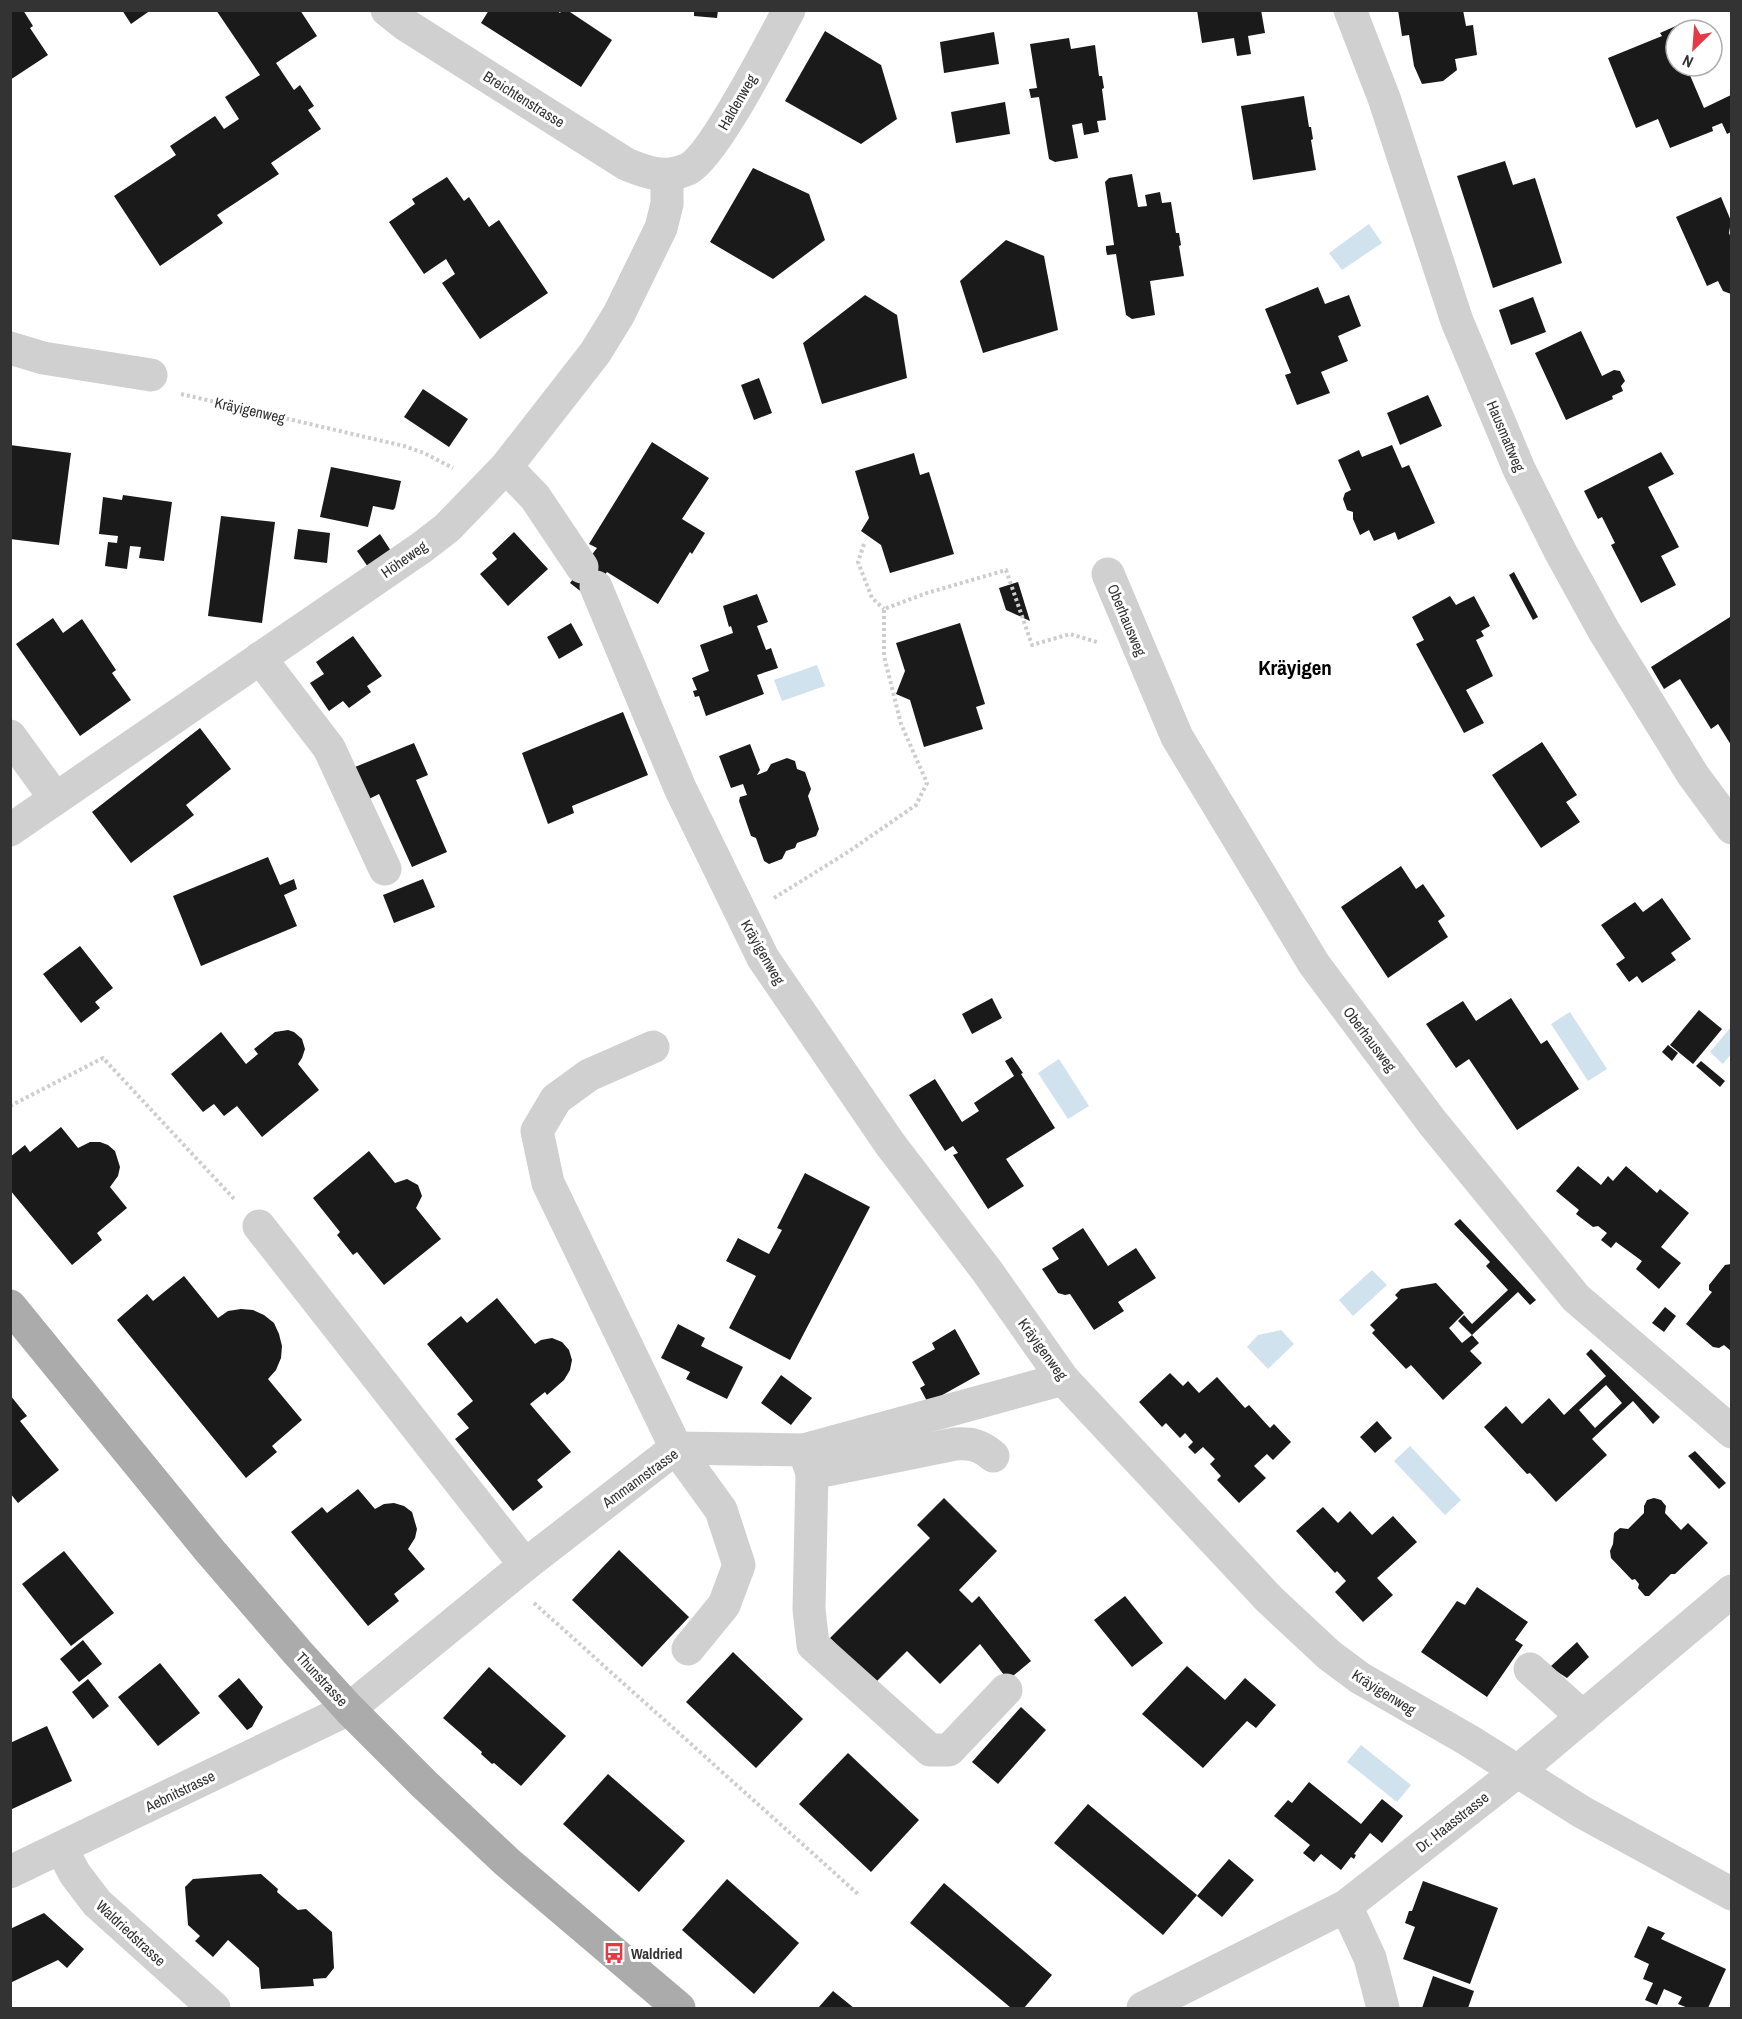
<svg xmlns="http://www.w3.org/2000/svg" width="1742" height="2019" font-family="'Archivo Narrow',sans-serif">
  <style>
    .water { fill: #cfe2ee }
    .building { fill: #1a1a1a; fill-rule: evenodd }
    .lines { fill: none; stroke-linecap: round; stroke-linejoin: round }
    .path { stroke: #cdcdcd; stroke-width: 4; stroke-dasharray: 3 3; stroke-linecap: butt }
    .minor { stroke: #d0d0d0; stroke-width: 33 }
    .major { stroke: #ababab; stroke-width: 33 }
    .labels { text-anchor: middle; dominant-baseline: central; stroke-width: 6; stroke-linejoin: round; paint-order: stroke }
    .street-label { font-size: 15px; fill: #333; stroke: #fff }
    .poi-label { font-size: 15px; font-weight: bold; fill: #333; stroke: #fff; text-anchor: start }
    .district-label { font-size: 21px; font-weight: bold; fill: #000; stroke: #fff }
  </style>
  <rect width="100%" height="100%" fill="#fff"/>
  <g class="water">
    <path d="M1369,224L1382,243L1342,270L1329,253Z"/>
    <path d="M817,665L825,686L782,701L774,680Z"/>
    <path d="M1570,1012L1607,1069L1588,1081L1551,1024Z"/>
    <path d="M1731,1027V1054L1723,1064L1710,1052Z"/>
    <path d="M1059,1059L1089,1106L1068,1119L1038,1073Z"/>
    <path d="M1372,1270L1387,1285L1353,1316L1339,1300Z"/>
    <path d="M1281,1330L1294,1344L1268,1369L1247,1347L1258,1335Z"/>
    <path d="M1410,1446L1461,1500L1445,1515L1394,1461Z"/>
    <path d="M1361,1745L1411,1785L1397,1802L1347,1762Z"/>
  </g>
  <g class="building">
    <path d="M10,10H23L33,26L30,28L48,55L10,80Z"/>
    <path d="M122,10H151L131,24Z"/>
    <path d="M216,10H300L317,36L276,63L294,90L300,85L314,106L308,110L321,129L271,163L279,174L217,215L223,223L160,266L114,196L176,155L170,146L215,116L224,129L239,119L225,97L260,75Z"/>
    <path d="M489,10H556L560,13L562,10H567L612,40L581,87L481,23Z"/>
    <path d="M694,10H718L717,18L694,16Z"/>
    <path d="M1197,10H1261L1265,33L1248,36L1251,54L1237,56L1234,38L1202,43Z"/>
    <path d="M1398,10H1463L1466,26L1473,25L1477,55L1455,59L1457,70L1443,81L1422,84L1414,66L1409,35L1402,36Z"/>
    <path d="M1687,21L1691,30H1676V66H1686L1704,108L1731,95V132L1727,134L1722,123L1712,127L1713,131L1670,148L1658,119L1636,128L1608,58L1662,36L1660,33Z"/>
    <path d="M825,31L881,65L897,119L861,144L785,101Z"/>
    <path d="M994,32L999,64L944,73L940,42Z"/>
    <path d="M1069,38L1071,49L1095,45L1099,76H1102L1104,88L1102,89L1106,120L1097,121L1099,132L1084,135L1082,123L1072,125L1078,158L1055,162L1049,159L1039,97L1031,98L1029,89L1037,88L1030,44Z"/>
    <path d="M1304,96L1309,127H1311L1313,139L1311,140L1316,170L1253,180L1241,106Z"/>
    <path d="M1005,102L1010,134L956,143L951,112Z"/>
    <path d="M1505,161L1513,185L1535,178L1562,263L1493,288L1457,176Z"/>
    <path d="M753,168L809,194L825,240L773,279L710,242Z"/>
    <path d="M1132,174L1138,207L1147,206L1145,195L1160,192L1162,203L1171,202L1176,233H1179L1181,245L1179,246L1184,276L1150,281L1155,315L1132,319L1126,315L1116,254L1107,255L1106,250V246L1114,245L1105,182L1109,178Z"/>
    <path d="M447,177L464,201L469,197L489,227L499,220L548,293L480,339L442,283L455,274L446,259L424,274L389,222L415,204L412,199Z"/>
    <path d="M1721,197L1731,221L1729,233L1731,238V294L1723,291L1718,281L1707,286L1676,217Z"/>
    <path d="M1006,240L1044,256L1058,330L983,353L960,281Z"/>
    <path d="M1318,287L1325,304L1349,295L1361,326L1338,336L1348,361L1321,372L1330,393L1297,405L1285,375L1291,373L1265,309Z"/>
    <path d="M865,295L897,315L907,378L822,404L803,343Z"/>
    <path d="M1533,297L1546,332L1511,345L1499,310Z"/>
    <path d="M1581,331L1602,376L1614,370L1620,371L1625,381L1621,386L1623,391L1612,396L1613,399L1566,420L1535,353Z"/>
    <path d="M759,378L772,413L754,420L741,385Z"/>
    <path d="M423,389L468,419L449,447L404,417Z"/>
    <path d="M1428,395L1442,426L1400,445L1387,413Z"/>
    <path d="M652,442L709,478L682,519L705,533L692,554L690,552L658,604L607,572L588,597L570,583L597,548L589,544Z"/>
    <path d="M10,445L71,453L59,545L10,539Z"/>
    <path d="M1392,445L1402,468L1409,465L1435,523L1398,540L1395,532L1374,541L1369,530L1360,535L1353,519V512L1347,510L1343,499L1345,493L1351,490L1338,460L1359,450L1362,457Z"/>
    <path d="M1661,452L1674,474L1648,487L1679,547L1661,556L1676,585L1641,603L1611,545L1615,543L1602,517L1598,519L1584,491Z"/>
    <path d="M914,453L920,475L929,472L954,554L890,573L881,545L861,531L869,518L855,471Z"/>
    <path d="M331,467L401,481L395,508L393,510L373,506L368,527L320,517Z"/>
    <path d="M123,495L172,502L164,561L139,558L141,547L130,546L127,569L105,566L108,542L117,543L118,536L99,534L103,497L122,500Z"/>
    <path d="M221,516L275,522L262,623L208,616Z"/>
    <path d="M298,529L330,533L327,563L294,559Z"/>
    <path d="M514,532L548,569L508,606L480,574L497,559L492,553Z"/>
    <path d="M380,534L391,551L368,567L357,551Z"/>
    <path d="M1514,572L1538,617L1533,620L1509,575Z"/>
    <path d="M1018,582L1030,621L1006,610L999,588Z"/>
    <path d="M757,594L768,622L757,626L766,650L771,648L778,668L757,675L764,694L706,716L699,696L695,697L693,691L697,690L692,678L709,671L700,645L733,633L731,626L729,627L723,606Z"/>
    <path d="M1450,596L1456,605L1474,596L1490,626L1481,631L1484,636L1476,640L1493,676L1466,690L1484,723L1464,733L1416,644L1424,640L1412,617Z"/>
    <path d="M1730,617L1731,618V745L1718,724L1711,729L1680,679L1664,689L1651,667Z"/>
    <path d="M53,618L63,633L82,619L116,670L112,673L131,700L80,736L16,644Z"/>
    <path d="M571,623L583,645L559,659L547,637Z"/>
    <path d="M960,623L985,704L976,707L983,729L924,747L910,700L896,694L905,671L896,643Z"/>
    <path d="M353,636L382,676L367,686L371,692L349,708L343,701L329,711L310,683L324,674L316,662Z"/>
    <path d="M623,712L648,775L572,806L574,813L548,824L522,753Z"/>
    <path d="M200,728L231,769L186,805L194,815L131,863L92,812Z"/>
    <path d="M1542,742L1577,795L1566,802L1580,822L1541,848L1492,775Z"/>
    <path d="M414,743L428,775L416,780L447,852L412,867L379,794L369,799L355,767Z"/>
    <path d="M750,744L760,770L757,775L767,771L771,764L787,758L795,761L797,769L805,772L811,789L808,796L819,829L816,836L797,843L795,848L786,851L782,859L769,864L764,861L756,838L751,836L739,801L740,797L747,795L743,784L731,788L719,756Z"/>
    <path d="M268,857L280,885L294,879L297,889L284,895L297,926L201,966L173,896Z"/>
    <path d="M1401,866L1416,889L1423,884L1445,916L1438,921L1448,937L1388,978L1341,907Z"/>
    <path d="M423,879L435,907L394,923L383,895Z"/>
    <path d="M1662,898L1691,939L1671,953L1676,960L1642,983L1637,976L1629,982L1616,964L1625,958L1601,925L1635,902L1643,912Z"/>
    <path d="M80,946L113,988L95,1002L100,1008L81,1023L43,974Z"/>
    <path d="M992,998L1002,1018L972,1034L962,1014Z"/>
    <path d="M1511,998L1541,1044L1547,1040L1579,1089L1517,1130L1469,1059L1456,1068L1426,1024L1463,1001L1476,1021Z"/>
    <path d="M1699,1010L1722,1029L1693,1064L1670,1045Z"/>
    <path d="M288,1030L294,1032L302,1039L305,1049L302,1058L298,1064L319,1090L262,1137L237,1106L224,1116L214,1104L203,1112L171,1074L221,1032L246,1064L258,1054L254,1049L275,1032Z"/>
    <path d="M1668,1045L1678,1053L1672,1061L1662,1052Z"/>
    <path d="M1012,1057L1023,1073L1021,1074L1055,1128L1006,1159L1024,1186L988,1209L953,1155L958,1153L953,1146L945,1151L909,1095L935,1079L962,1122L979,1111L974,1103L1014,1076L1005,1061Z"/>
    <path d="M1701,1061L1725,1081L1720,1087L1696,1066Z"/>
    <path d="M61,1127L78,1148L90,1142H100L108,1145L115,1151L120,1167L118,1176L110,1187L127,1208L97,1233L102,1240L72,1265L10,1190V1157L25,1145L30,1152Z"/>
    <path d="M369,1151L395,1183L407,1179L418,1185L422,1196L416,1208L441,1239L384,1285L357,1252L353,1255L337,1235L340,1232L313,1198Z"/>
    <path d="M1578,1166L1601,1185L1608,1176L1613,1181L1626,1166L1657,1193L1660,1189L1689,1213L1661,1247L1681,1263L1659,1289L1636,1269L1642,1261L1616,1242L1611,1248L1601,1240L1607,1233L1598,1226L1593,1227L1576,1214L1579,1210L1556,1191Z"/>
    <path d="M805,1173L870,1207L790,1360L729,1328L756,1276L726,1261L738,1238L769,1254L782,1230L777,1228Z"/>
    <path d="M1460,1219L1536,1300L1530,1305L1518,1292L1472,1335L1458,1321L1464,1315L1472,1324L1508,1290L1486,1266L1490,1262L1454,1224Z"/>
    <path d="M1083,1228L1108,1266L1136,1248L1156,1278L1118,1302L1124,1311L1094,1330L1070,1294L1065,1295L1058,1293L1042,1269L1059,1259L1052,1248Z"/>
    <path d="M1731,1264V1351L1724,1345L1719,1348L1713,1347L1686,1324L1712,1292L1709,1290V1285L1725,1265Z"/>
    <path d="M184,1276L218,1318L228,1311L241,1309L253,1310L264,1315L274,1323L279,1334L282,1346L281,1358L276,1370L268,1379L302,1420L272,1446L277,1452L246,1478L117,1320L147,1294L153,1301Z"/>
    <path d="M1436,1283L1464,1313L1449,1328L1462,1343L1472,1335L1479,1343L1470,1351L1482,1363L1443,1400L1411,1365L1406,1369L1372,1333L1375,1330L1370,1325L1398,1298L1395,1295L1401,1289Z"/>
    <path d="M497,1298L535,1344L541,1340L552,1338L562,1342L569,1350L572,1360L570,1370L564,1380L547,1395L545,1392L530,1404L571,1452L537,1480L543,1487L513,1511L455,1439L469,1428L457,1414L473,1401L427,1344L461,1316L467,1323Z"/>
    <path d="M1665,1307L1676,1316L1664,1332L1652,1323Z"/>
    <path d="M678,1324L705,1338L701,1346L743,1367L727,1399L686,1379L690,1372L661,1358Z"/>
    <path d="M955,1329L980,1374L928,1403L920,1388L925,1385L912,1362L935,1349L932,1343Z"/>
    <path d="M1591,1349L1660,1417L1653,1424L1633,1401L1592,1439L1607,1455L1556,1502L1530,1473L1527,1474L1484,1427L1506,1406L1522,1424L1549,1398L1564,1415L1606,1376L1586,1354ZM1606,1385L1622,1403L1595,1428L1579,1410Z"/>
    <path d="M1170,1373L1183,1386L1188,1381L1199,1393L1217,1377L1245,1408L1249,1405L1270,1428L1274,1424L1291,1442L1273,1460L1267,1454L1254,1466L1266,1478L1239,1503L1217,1480L1221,1476L1210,1464L1215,1459L1203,1447L1195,1454L1188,1447L1193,1442L1185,1433L1180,1438L1166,1423L1162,1427L1139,1402Z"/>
    <path d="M781,1375L812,1398L791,1425L761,1403Z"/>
    <path d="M10,1395L27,1416L20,1421L59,1470L18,1503L10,1493Z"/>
    <path d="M1377,1421L1392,1438L1375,1453L1360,1437Z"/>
    <path d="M1695,1451L1726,1483L1719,1489L1688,1456Z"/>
    <path d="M358,1489L375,1509L384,1504L394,1503L404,1506L412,1512L417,1529L415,1538L408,1549L425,1569L394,1594L399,1601L368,1626L291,1532L322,1507L327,1513Z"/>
    <path d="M944,1498L997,1551L959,1590L972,1603L979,1596L1031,1661L1008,1680L980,1644L940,1684L907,1651L875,1683L830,1638L930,1538L917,1525Z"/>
    <path d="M1654,1498L1661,1500L1666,1506L1665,1513L1681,1530L1688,1523L1708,1543L1675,1574H1671L1649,1596H1645L1638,1588L1639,1584L1635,1579L1632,1580L1611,1558L1610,1551L1613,1544L1614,1533L1620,1528L1628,1529L1644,1513V1506L1647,1500Z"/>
    <path d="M1323,1507L1338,1523L1350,1511L1372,1535L1393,1516L1417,1542L1377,1578L1393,1595L1363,1622L1335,1592L1346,1581L1337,1571L1335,1573L1296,1531Z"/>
    <path d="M619,1550L689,1617L642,1667L572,1600Z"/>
    <path d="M64,1551L114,1613L71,1646L22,1584Z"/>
    <path d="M1477,1587L1528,1622L1515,1640L1523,1645L1487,1697L1421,1652L1457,1601L1465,1605Z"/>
    <path d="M1125,1596L1163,1643L1132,1667L1094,1620Z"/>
    <path d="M83,1640L102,1664L79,1682L60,1659Z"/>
    <path d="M1577,1642L1589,1657L1567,1678L1550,1667Z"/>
    <path d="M733,1652L803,1719L756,1768L686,1702Z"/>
    <path d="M160,1663L200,1713L158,1746L118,1697Z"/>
    <path d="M1187,1666L1225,1700L1245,1678L1276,1705L1256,1728L1247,1721L1203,1768L1142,1714Z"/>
    <path d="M489,1667L566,1736L521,1786L494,1763L492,1764L481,1754L482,1752L443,1718Z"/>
    <path d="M239,1678L263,1707L252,1727L247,1730L218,1696Z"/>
    <path d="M88,1679L109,1706L93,1719L72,1692Z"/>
    <path d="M1021,1707L1046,1730L998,1784L972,1762Z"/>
    <path d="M47,1726L72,1781L10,1810V1743Z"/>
    <path d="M848,1753L919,1820L871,1872L799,1804Z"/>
    <path d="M608,1774L685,1841L639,1892L563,1824Z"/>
    <path d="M1309,1782L1361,1824L1382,1799L1403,1816L1382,1843L1370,1833L1354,1854L1356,1855L1354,1859L1351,1857L1341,1870L1321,1854L1314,1862L1303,1853L1310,1845L1274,1816L1288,1800L1292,1803Z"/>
    <path d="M1088,1804L1197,1895L1163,1935L1054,1843Z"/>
    <path d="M1229,1859L1254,1880L1222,1917L1197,1896Z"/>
    <path d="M261,1874L278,1889L277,1892L298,1910L306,1909L332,1932L334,1968L326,1978L313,1979L314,1986L261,1989L259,1968L228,1940L213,1957L195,1941L200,1936L188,1925L185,1887L193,1879Z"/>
    <path d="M727,1879L799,1943L754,1994L682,1930Z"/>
    <path d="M1423,1881L1498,1908L1470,1984L1403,1959L1415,1927L1405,1923L1409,1911H1412Z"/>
    <path d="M944,1883L1052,1975L1024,2008H1011L910,1923Z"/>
    <path d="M44,1913L84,1949L67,1968L58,1960L10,1983V1929Z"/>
    <path d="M1648,1926L1665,1933L1661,1939L1726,1969L1708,2008H1688L1678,2004L1682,1997L1664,1989L1657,2005L1645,2000L1653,1983L1643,1979L1649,1964L1634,1957Z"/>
    <path d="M1433,1976L1474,1991L1468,2008H1422Z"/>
    <path d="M833,1991L854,2008H818Z"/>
  </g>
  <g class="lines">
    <g class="path">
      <path d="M181,394L404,446L424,453L453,468"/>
      <path d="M864,544L858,562L872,598L884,609"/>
      <path d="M774,898L848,852L916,805L927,783L901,724L884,656V609L927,593L1006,570L1032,645L1070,634L1097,642"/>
      <path d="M10,1106L103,1058L236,1201"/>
      <path d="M534,1603L858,1894"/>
    </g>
    <g class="minor">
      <path d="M387,10L406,25L626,164C647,173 666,179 688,169C714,156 772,41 789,10"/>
      <path d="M1350,10L1384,98L1457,321L1519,469L1560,551L1604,631L1693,775L1732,828"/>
      <path d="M10,348L43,358L151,375"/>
      <path d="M506,467L535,497L582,567"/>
      <path d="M1108,574L1177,737L1314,964L1432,1122L1576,1298L1732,1432"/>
      <path d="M596,587L680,788L763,958L890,1144L987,1271L1063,1379L1269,1599L1329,1655L1360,1678L1468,1740L1582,1812L1732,1894"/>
      <path d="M260,658L329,748L385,869"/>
      <path d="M10,736L55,798"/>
      <path d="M10,830L421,548L447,528L506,467L595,353L619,314L661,228L667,204V175"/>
      <path d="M653,1047L589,1075L556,1099L537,1131L548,1183L676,1448L721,1510L739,1565L724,1605L688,1649"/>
      <path d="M259,1226L525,1565"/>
      <path d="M804,1450L812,1473L809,1609L813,1645L930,1750H949L1006,1690"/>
      <path d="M812,1473L955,1444C971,1443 980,1445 993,1456"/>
      <path d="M1530,1669L1583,1717"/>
      <path d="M61,1848L75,1874L97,1903L214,2008"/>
      <path d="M10,1872L349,1709L525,1565L676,1448L804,1450L1063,1379"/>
      <path d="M1346,1906L1370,1958L1383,2008"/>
      <path d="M1143,2008L1346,1906L1518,1771L1732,1591"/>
    </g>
    <path class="major" d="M10,1306L210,1551L298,1653L349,1709L424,1784L507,1862L679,2008"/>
  </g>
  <defs>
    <symbol id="bus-bare" viewBox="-9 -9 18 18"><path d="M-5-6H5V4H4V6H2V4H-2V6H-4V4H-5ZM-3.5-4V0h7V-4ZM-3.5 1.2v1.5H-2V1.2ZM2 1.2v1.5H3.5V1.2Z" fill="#e63946" stroke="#fff" stroke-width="2.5" paint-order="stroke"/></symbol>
  </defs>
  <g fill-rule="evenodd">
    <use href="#bus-bare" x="599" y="1938" width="30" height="30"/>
  </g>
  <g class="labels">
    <g class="street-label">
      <text transform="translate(524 99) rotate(32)">Breichtenstrasse</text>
      <text transform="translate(737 102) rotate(-60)">Haldenweg</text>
      <text transform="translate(250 410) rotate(13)">Kräyigenweg</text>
      <text transform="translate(1506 436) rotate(67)">Hausmattweg</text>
      <text transform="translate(404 559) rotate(-35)">Höheweg</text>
      <text transform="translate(1127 620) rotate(67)">Oberhausweg</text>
      <text transform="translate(763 952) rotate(60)">Kräyigenweg</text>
      <text transform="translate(1370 1039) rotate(53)">Oberhausweg</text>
      <text transform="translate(1043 1349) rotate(54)">Kräyigenweg</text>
      <text transform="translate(640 1478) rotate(-36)">Ammannstrasse</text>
      <text transform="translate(322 1679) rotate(47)">Thunstrasse</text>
      <text transform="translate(1384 1692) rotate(32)">Kräyigenweg</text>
      <text transform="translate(180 1791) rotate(-26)">Aebnitstrasse</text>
      <text transform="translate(1452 1822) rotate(-38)">Dr. Haasstrasse</text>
      <text transform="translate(131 1933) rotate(43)">Waldriedstrasse</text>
    </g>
    <g class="poi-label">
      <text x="631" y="1953">Waldried</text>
    </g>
    <g class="district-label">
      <text x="1295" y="667">Kräyigen</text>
    </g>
  </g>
  <rect width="1742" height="2019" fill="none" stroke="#333333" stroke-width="24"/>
  <g transform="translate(1694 48) rotate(205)"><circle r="28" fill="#ffffff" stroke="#adadad" stroke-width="1.5"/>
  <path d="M0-4.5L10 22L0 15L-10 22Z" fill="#e63946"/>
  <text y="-9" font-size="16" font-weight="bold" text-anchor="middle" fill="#333333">N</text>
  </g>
</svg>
